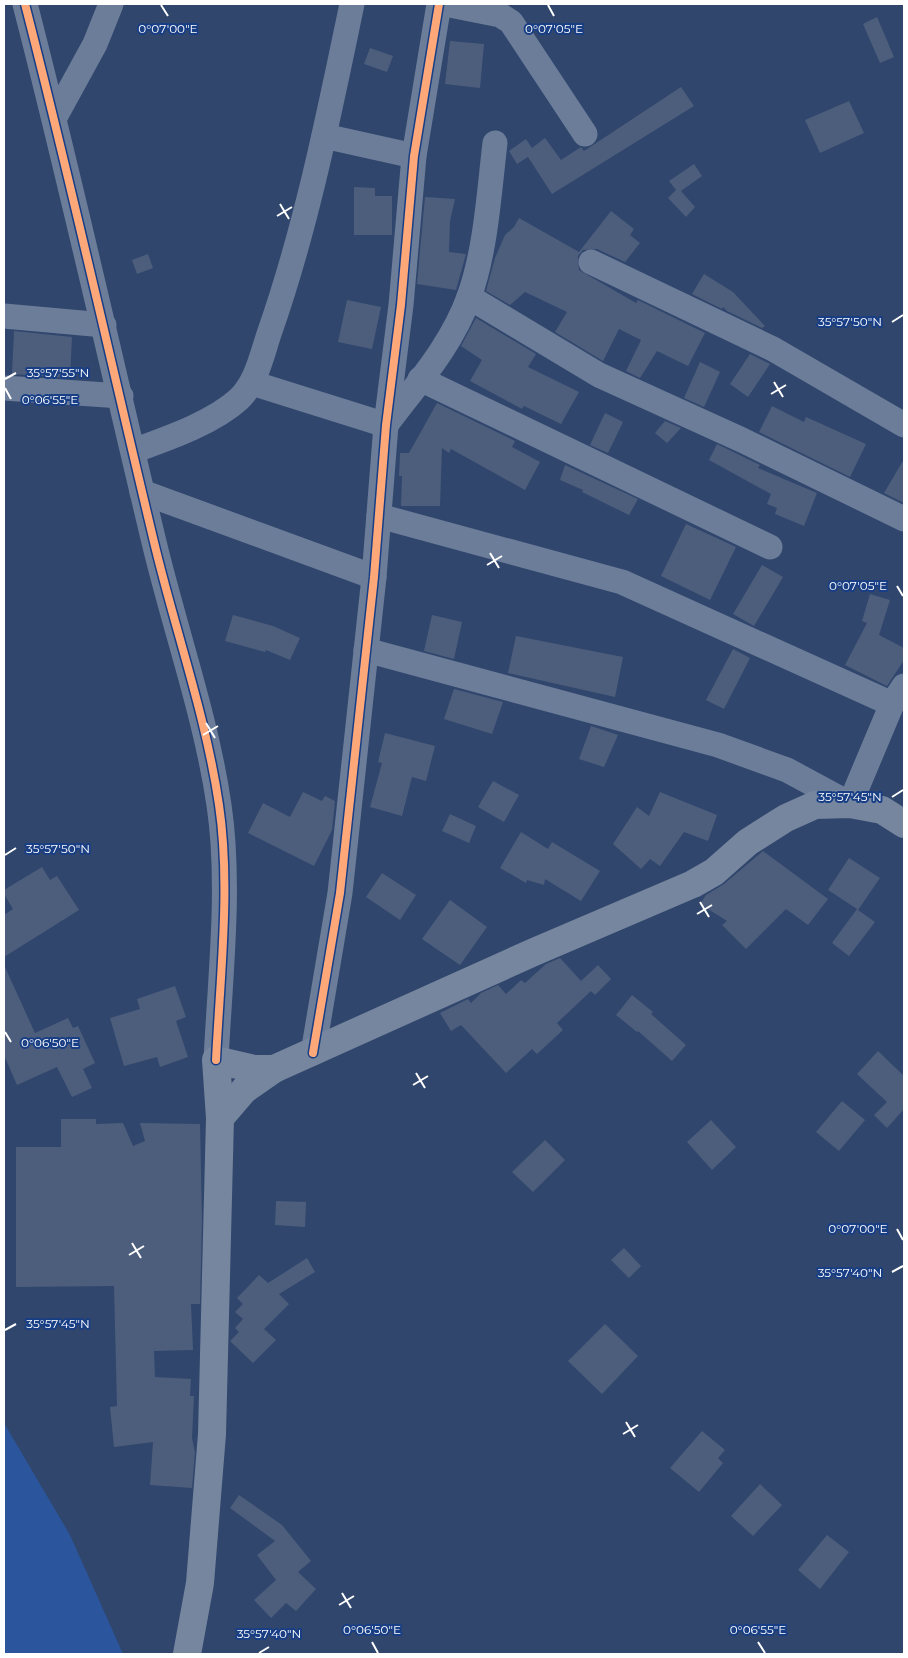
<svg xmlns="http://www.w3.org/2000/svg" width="908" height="1658" font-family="Montserrat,sans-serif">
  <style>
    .green { fill: #2b559c }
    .building { fill: #4d5e7d }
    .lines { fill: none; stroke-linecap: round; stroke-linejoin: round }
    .minor { stroke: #6c7d9a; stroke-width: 25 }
    .major { stroke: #76869f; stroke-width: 28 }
    .cycleway-casing { stroke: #183e85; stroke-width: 11 }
    .cycleway { stroke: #fea87a; stroke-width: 8 }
    .ticks { fill: none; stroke: #fff; stroke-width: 2 }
    .ticks-label { font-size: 12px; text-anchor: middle; fill: #fff; stroke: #183e85; stroke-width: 4; stroke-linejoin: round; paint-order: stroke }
  </style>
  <rect width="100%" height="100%" fill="#30466c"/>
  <path class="green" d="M4,1423L70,1535L123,1654H4Z"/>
  <g class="building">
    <path d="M877,17L894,57L880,63L863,24Z"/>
    <path d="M450,41L484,44L480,88L445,84Z"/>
    <path d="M370,48L393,56L387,72L364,64Z"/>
    <path d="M681,87L694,106L552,194L528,157L517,164L509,151L526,139L532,148L545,138L561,160L581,147L584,151Z"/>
    <path d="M849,101L864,133L820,153L805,120Z"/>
    <path d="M694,164L702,176L681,191L695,207L686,217L668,198L676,190L669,181Z"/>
    <path d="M354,187L375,188V196H392V235H354Z"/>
    <path d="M425,197L455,199L450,221L449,252L466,254L456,290L417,284Z"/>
    <path d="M611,211L634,229L630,235L640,243L625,262L597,249L583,250L578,256L579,270L636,303L638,300L705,333L688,366L657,351L640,378L626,371L641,340L619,329L603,361L555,332L567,312L525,292L510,305L486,291L495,258L505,235L514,227L519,218L579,252Z"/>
    <path d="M148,254L153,268L137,274L132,260Z"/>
    <path d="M704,274L733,292L765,326L762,328L727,311L723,307L722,309L692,294Z"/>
    <path d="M347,300L381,307L372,349L338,342Z"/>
    <path d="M476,318L536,354L528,367L579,392L561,424L524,406L522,409L470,381L482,360L461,346Z"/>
    <path d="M14,331L72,337L70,378L12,374Z"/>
    <path d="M750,354L770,364L748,397L730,384Z"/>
    <path d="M700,362L720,372L704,407L684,398Z"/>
    <path d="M437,403L515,441L512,447L540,462L525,490L451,449L449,453L442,448L440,506H401L402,476H399L400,453H409Z"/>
    <path d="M772,406L804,422L806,417L866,444L850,477L759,432Z"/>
    <path d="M605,413L623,422L608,453L590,445Z"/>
    <path d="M665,421L681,428L667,443L655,433Z"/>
    <path d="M717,444L760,465L758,468L817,493L804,526L775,514L777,508L767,504L771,494L709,460Z"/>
    <path d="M904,459V503L884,493Z"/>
    <path d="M565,465L638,499L629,515L582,492L583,490L560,480Z"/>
    <path d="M686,524L736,547L710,600L661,576Z"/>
    <path d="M762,565L783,577L754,626L733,614Z"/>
    <path d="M870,594L890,600L879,635L904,648V660L887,686L845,665L867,623L862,621Z"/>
    <path d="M233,615L273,626L300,638L290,660L266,650L265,652L225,641Z"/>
    <path d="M432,615L462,622L454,659L424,651Z"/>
    <path d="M516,636L623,657L615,697L508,673Z"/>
    <path d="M733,649L750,658L724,709L706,700Z"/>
    <path d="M454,689L503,702L492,734L444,719Z"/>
    <path d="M591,726L618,735L604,767L579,759Z"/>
    <path d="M385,733L435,746L426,781L412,777L402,816L370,807L382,763L378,762Z"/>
    <path d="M493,781L519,795L504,822L478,807Z"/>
    <path d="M303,792L322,801L325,796L335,801L332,830L314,866L248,833L263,803L290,817Z"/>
    <path d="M660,792L717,815L708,841L684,832L660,866L650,859L641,869L613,844L637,807L649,816Z"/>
    <path d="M450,814L476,826L469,843L442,831Z"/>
    <path d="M521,832L548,849L552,842L600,871L581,901L545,879L544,885L527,880L526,883L500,868Z"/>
    <path d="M763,851L828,899L808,925L786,909L746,949L722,925L727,921L700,904L706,895L724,884Z"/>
    <path d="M849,858L880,878L858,910L875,922L849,956L832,943L857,909L828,890Z"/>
    <path d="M42,867L50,880L57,876L79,910L4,957V915L13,909L4,894V890Z"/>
    <path d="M382,873L416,895L400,920L366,897Z"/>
    <path d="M450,900L487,927L460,965L422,939Z"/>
    <path d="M560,958L581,981L598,965L611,979L595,995L591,991L557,1023L563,1030L537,1054L532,1049L506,1073L461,1025L451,1031L440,1013L468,999L471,1003L481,993L498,985L506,994L521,980L525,983L546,964Z"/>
    <path d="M4,965L35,1033L68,1018L73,1028L78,1026L95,1063L83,1069L92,1088L72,1097L57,1067L17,1085L4,1055Z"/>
    <path d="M175,986L186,1017L176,1021L188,1057L160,1067L157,1057L124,1066L110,1018L140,1009L137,999Z"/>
    <path d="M632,995L653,1012L651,1014L686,1045L672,1061L638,1031L637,1032L616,1015Z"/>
    <path d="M878,1051L904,1076V1109L887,1128L874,1115L887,1102L857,1074Z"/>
    <path d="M842,1101L865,1120L839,1151L816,1132Z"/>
    <path d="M61,1119H96V1124L123,1123L133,1146L145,1141L140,1123L200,1124L202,1221L200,1304H191L193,1350L154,1351L155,1377L191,1379L190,1396H194L192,1438L195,1453L192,1488L150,1485L153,1442L114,1447L110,1407L117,1406L114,1286L16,1287V1147H61Z"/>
    <path d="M711,1120L736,1147L712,1170L687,1142Z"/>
    <path d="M545,1140L565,1160L533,1192L512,1172Z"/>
    <path d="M276,1201L306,1202L305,1227L275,1225Z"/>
    <path d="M624,1248L641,1266L629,1278L611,1260Z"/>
    <path d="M307,1258L315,1272L279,1294L289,1304L264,1329L276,1340L253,1363L230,1341L239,1332L235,1328L243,1319L235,1312L243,1304L237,1298L259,1275L268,1283Z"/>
    <path d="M605,1324L638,1356L602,1394L568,1361Z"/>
    <path d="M702,1431L725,1450L718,1458L723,1463L699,1492L670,1468Z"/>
    <path d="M760,1484L782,1505L753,1536L731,1516Z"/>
    <path d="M239,1495L282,1525L311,1561L298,1572L316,1589L296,1611L286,1603L271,1618L254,1600L276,1580L257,1555L275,1541L230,1508Z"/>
    <path d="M827,1535L849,1552L820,1589L798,1570Z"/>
  </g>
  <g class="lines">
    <g class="minor">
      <path d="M25,4C71,182 111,363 154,542C175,630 206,716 219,805C231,885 220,978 216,1060"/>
      <path d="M445,4L500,15L511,22L585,134"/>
      <path d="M55,117L95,44L111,4"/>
      <path d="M324,136L414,156"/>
      <path d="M591,262L773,349L904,425"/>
      <path d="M469,297L599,375L742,440L904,519"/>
      <path d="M4,316L104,325"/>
      <path d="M420,379L770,547"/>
      <path d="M252,383L386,425C416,385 452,345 469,297C486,250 489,193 495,143"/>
      <path d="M4,388L121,396"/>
      <path d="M133,451C166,439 213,423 239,399C257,382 262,354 270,331C307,225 329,114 352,4"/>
      <path d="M142,492L374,577"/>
      <path d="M379,516L622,582L892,704"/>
      <path d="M366,650L718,745L787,770L850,804L892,704L904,686"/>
      <path d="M313,1053L340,893L374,577L386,425L401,305L414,156L439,4"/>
    </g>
    <g class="major">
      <path d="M220,1118L244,1090L274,1069L534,952L693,884L714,872L748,842L786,818L815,805L850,804L882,810L904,824"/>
      <path d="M187,1654L200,1583L212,1434L220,1118L216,1060L254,1069H274"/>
    </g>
    <defs>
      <g id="cycleway">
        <path d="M25,4C71,182 111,363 154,542C175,630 206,716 219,805C231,885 220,978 216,1060"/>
        <path d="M313,1053L340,893L374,577L386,425L401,305L414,156L439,4"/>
      </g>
    </defs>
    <use href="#cycleway" class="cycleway-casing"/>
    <use href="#cycleway" class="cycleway"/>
  </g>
  <path class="ticks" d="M161,5L168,16M548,5L554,16M280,204L289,219M277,216L292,207M892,322L903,315M5,379L16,373M774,382L783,397M5,388L11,399M771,394L786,385M490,553L499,568M487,565L502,556M897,586L903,596M206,723L215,738M203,735L218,726M892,797L903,790M5,855L16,848M700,902L709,917M697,914L712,905M5,1032L11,1042M416,1073L425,1088M413,1085L428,1076M897,1229L903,1240M132,1243L141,1258M129,1255L144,1246M892,1272L903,1266M5,1330L16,1324M626,1422L635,1437M623,1434L638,1425M342,1593L351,1608M339,1605L354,1596M372,1642L378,1653M758,1642L765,1653M259,1653L269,1647"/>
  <g class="ticks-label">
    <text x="168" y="33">0°07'00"E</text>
    <text x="554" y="33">0°07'05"E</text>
    <text x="850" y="326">35°57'50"N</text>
    <text x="58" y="377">35°57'55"N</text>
    <text x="50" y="404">0°06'55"E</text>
    <text x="858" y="590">0°07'05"E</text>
    <text x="850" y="801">35°57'45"N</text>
    <text x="58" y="853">35°57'50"N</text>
    <text x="50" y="1047">0°06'50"E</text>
    <text x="858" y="1233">0°07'00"E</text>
    <text x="850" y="1277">35°57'40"N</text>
    <text x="58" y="1328">35°57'45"N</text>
    <text x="372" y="1634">0°06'50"E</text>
    <text x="758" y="1634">0°06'55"E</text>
    <text x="269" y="1638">35°57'40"N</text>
  </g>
  <rect width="908" height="1658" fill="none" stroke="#ffffff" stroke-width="10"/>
</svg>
